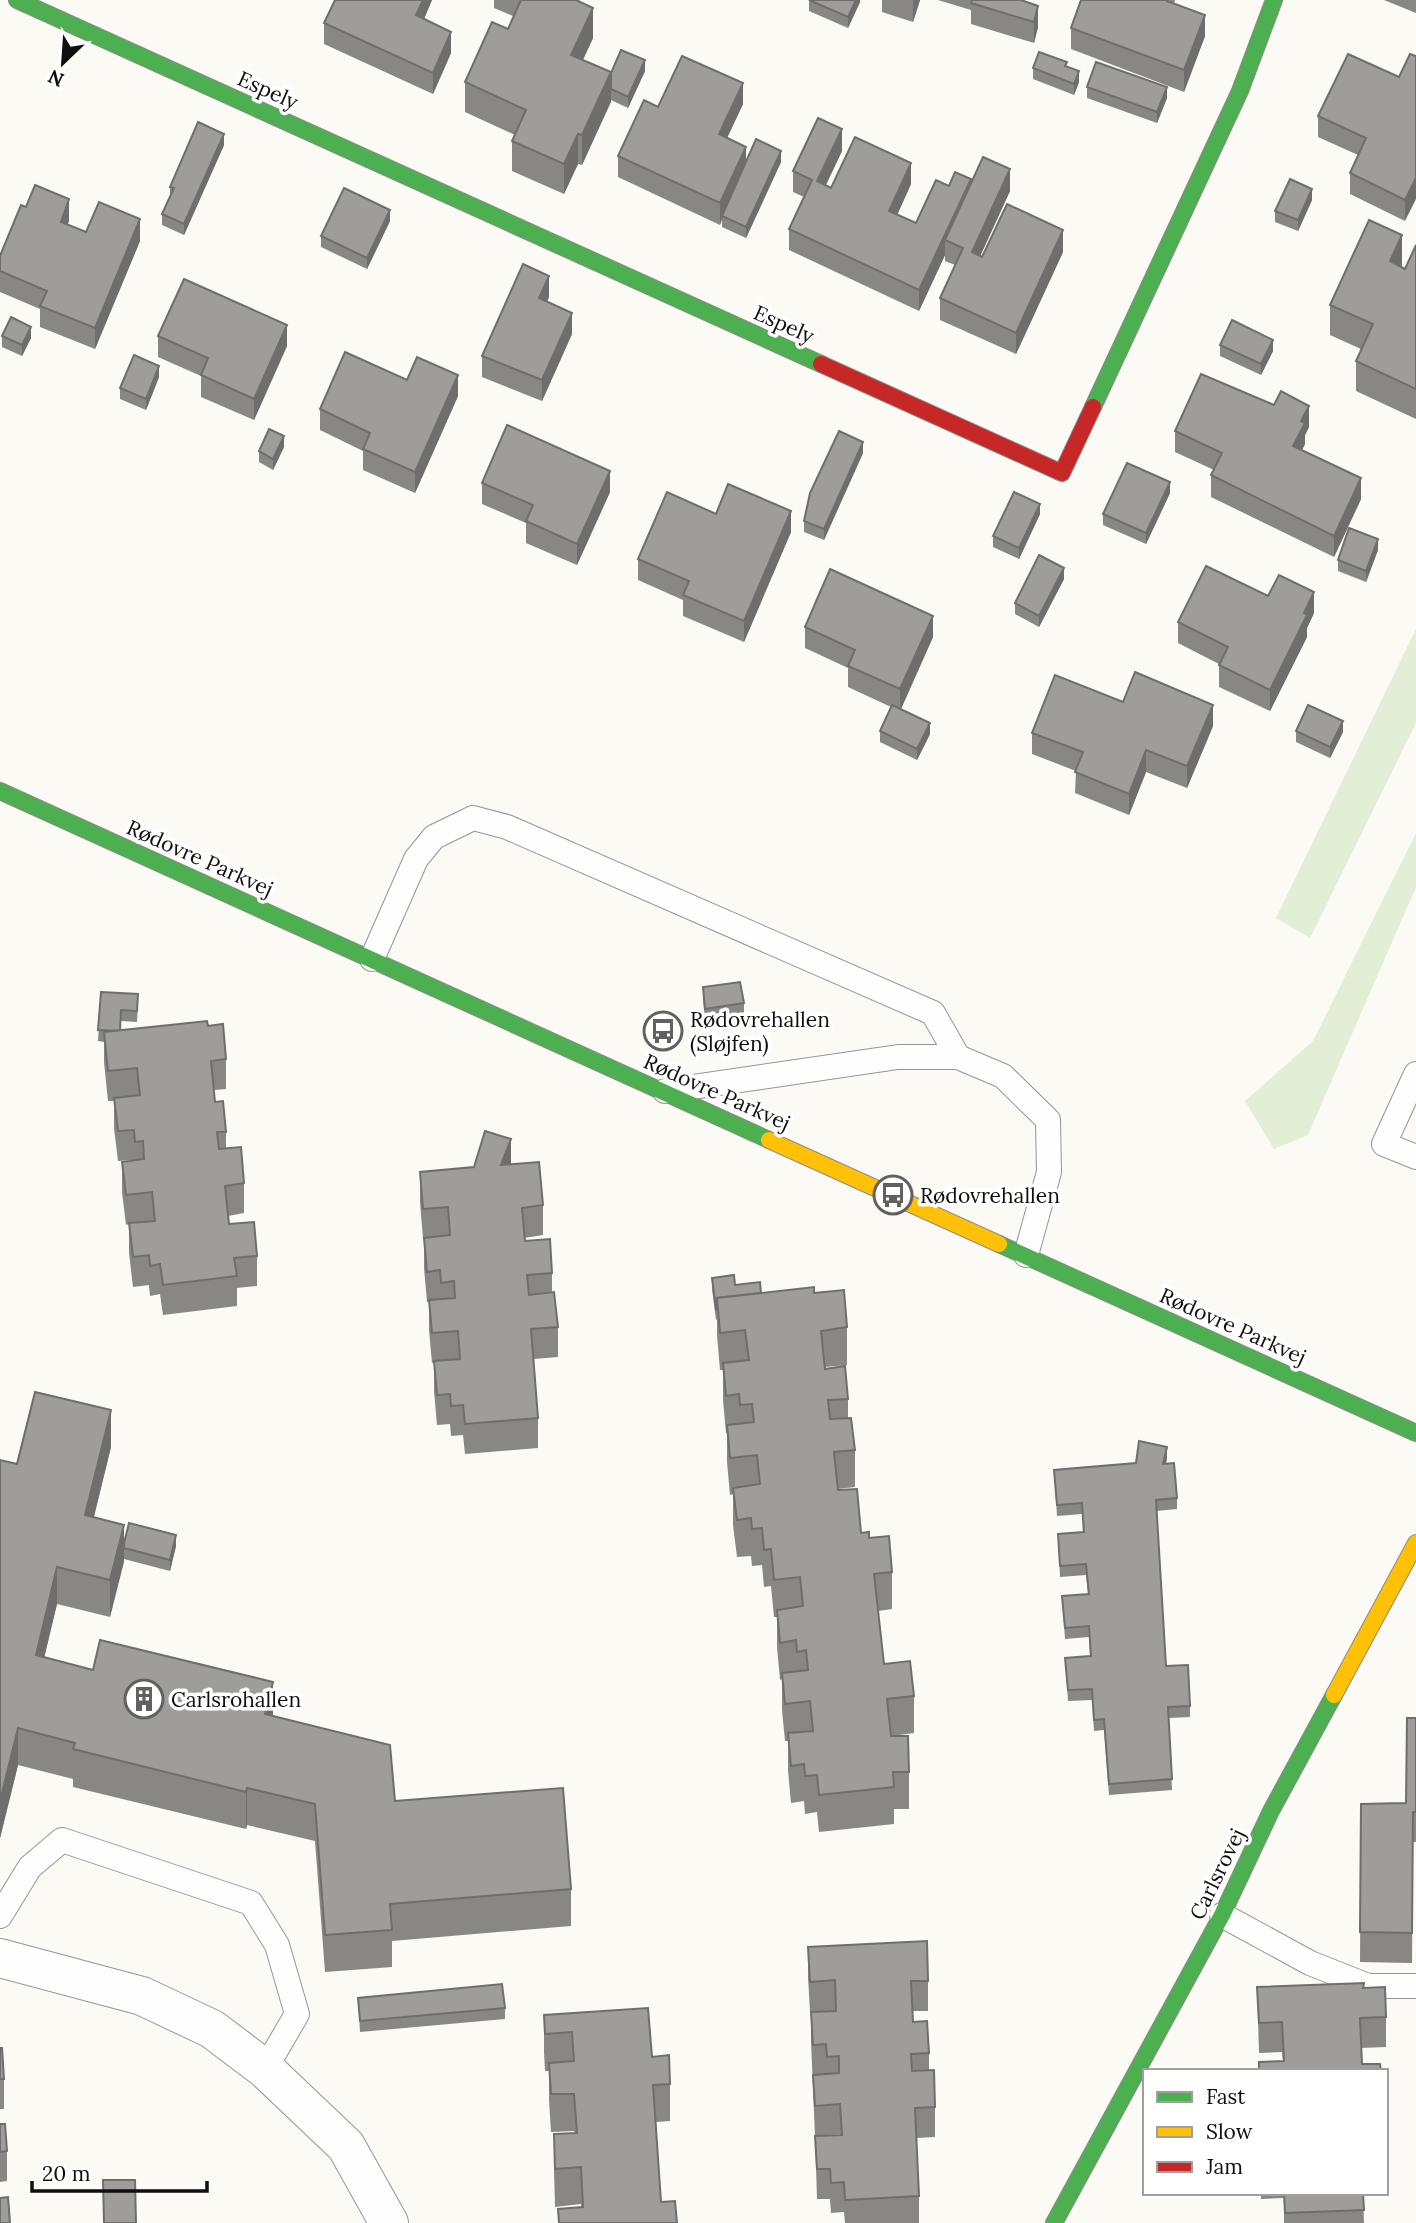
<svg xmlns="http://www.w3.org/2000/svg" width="1416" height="2223" font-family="Lora,serif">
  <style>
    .green { fill: #e3eed7 }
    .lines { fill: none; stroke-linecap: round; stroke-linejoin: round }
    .lane-casing { stroke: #959593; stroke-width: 26 }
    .street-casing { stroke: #959593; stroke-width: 40 }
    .fast-casing { stroke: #8c8b89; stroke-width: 18 }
    .slow-casing { stroke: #8c8b89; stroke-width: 18 }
    .jam-casing { stroke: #8c8b89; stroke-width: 18 }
    .lane { stroke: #fefefe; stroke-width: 24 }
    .street { stroke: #fefefe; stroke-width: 38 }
    .fast { stroke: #4caf50; stroke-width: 16 }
    .slow { stroke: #ffc107; stroke-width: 16 }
    .jam { stroke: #c62828; stroke-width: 16 }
    .wall { fill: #898784 }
    .shaded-wall { fill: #6f6e6c }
    .building { fill: #9f9d9a; stroke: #6f6e6c; stroke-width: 2 }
    .labels { text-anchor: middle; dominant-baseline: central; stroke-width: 7; stroke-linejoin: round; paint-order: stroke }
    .street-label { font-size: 21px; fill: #0f0f0f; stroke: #fff }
    .poi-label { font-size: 21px; fill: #0f0f0f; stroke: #fff; text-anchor: start }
  </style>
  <rect width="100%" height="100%" fill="#fbfaf5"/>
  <g class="green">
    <path d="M1416,629V723L1310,938L1276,918Z"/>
    <path d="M1416,833V887L1308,1135L1274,1149L1245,1101L1313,1041Z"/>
  </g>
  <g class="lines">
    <defs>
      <g id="lane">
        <path d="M372,959L416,859L434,837L473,818L507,827L933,1013L958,1057"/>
        <path d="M1416,1074L1384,1144L1416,1157"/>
        <path d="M665,1091L898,1057H958L1003,1076L1048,1120L1049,1172L1026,1255"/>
        <path d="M1222,1915L1310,1963L1368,1986H1416"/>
        <path d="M0,1916L30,1867L62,1840L251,1903L277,1945L297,2014L265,2069"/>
      </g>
      <path id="street" d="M0,1958L142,1996L212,2029L265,2069L346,2146L389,2223"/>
      <g id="fast">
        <path d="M17,0L821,364"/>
        <path d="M1093,407L1240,91L1274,0"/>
        <path d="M0,791L769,1140"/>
        <path d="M999,1244L1416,1433"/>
        <path d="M1054,2223L1222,1915L1271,1811L1334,1695"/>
      </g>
      <g id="slow">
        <path d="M769,1140L999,1244"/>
        <path d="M1334,1695L1416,1543"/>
      </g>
      <path id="jam" d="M821,364L1062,473L1093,407"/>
    </defs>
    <use href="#lane" class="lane-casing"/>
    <use href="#street" class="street-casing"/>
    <use href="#fast" class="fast-casing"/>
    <use href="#slow" class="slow-casing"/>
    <use href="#jam" class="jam-casing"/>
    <use href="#lane" class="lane"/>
    <use href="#street" class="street"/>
    <use href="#fast" class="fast"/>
    <use href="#slow" class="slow"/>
    <use href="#jam" class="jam"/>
  </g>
  <g class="wall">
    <path d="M335,0H432L424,19L451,53L433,94L324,44V23Z"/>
    <path d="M494,0H576L593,38L583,60L611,72L645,71L628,108L611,100L582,165L578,164L564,194L512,171V141L515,135L465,112V82L508,29L513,16L494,8Z"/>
    <path d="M809,0H860V2L848,28L809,11Z"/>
    <path d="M882,0H920L913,22L882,12Z"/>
    <path d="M938,0H1022L1038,27L1034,43L971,24V10Z"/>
    <path d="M1081,0H1175L1174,4L1205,36L1184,92L1071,49V28Z"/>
    <path d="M1384,0H1416V13Z"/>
    <path d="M1410,54L1405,221L1350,194V173L1358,155L1318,137V116L1399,77Z"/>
    <path d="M1067,66L1079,82L1074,95L1033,79V68Z"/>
    <path d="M1087,87L1167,98L1157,123L1087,98Z"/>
    <path d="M743,104L727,138L746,162H781L746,238L722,227V219L720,225L618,177V156L658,107Z"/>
    <path d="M224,145L184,235L162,225V214L170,197V187Z"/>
    <path d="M842,151L826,185L831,188L911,184L897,215L916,223L949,186L971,185L1010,191L980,256L982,257L1063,252L1016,354L940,320V298L955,265L945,261V255L919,311L789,250V229L804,197L793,192V171Z"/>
    <path d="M1312,200L1298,231L1275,222V211Z"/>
    <path d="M26,207L69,220L68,225L86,232L140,241L95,349L40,327V309L0,292V271Z"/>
    <path d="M390,221L367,269L321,247V236Z"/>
    <path d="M1416,245V419L1356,391V361L1361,349L1330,335V305L1402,265L1401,267L1405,269Z"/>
    <path d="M549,297L547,302L572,334L542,401L482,377V356Z"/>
    <path d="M2,336L31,338L22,356L2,347Z"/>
    <path d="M158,336L287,346L254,420L201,397V376L158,357Z"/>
    <path d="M1220,345L1273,351L1261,375L1220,356Z"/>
    <path d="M159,377L146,410L120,399V388Z"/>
    <path d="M407,380L458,396L415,493L363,470V451L320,430V409Z"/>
    <path d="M1309,427L1305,435V444L1302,450L1361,499L1334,557L1211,497V475L1214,470L1175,452V431Z"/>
    <path d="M284,447L273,470L259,462V451Z"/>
    <path d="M863,453L824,540L804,532V521Z"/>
    <path d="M482,483L610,492L577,565L526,543V523L482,504Z"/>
    <path d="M1170,493L1146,544L1103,525V514Z"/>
    <path d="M716,514L791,532L744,642L683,616V600L638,580V559Z"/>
    <path d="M1040,514L1019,559L993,547V536Z"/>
    <path d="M1378,550L1366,582L1338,571V560Z"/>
    <path d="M1064,579L1039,627L1015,614V603Z"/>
    <path d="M1268,596L1314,613L1307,628V637L1270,711L1219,687V664L1178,643V622Z"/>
    <path d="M805,627L933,637L901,709L930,734L917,760L880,742V731L891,707L848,687V668L805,648Z"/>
    <path d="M1123,702L1213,726L1187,788L1146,772L1129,815L1075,793L1076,771L1032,754V733Z"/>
    <path d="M1296,731L1343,732L1330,758L1296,742Z"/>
    <path d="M703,987L744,1003V1014L705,1020L703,998Z"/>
    <path d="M101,992L138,1005L137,1022L121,1021V1030L208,1026L226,1059V1089L214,1090L215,1102L226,1132V1149L244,1183V1213L228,1216L229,1224L257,1256V1286L237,1288V1306L163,1315L160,1294L150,1296L149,1285L133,1287L129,1253V1224L126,1225L122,1192V1162L134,1160L118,1161L114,1128V1101H108L104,1062V1042L98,1041Z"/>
    <path d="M511,1164L543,1205V1235L524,1238L525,1241L552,1273V1292L558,1327V1357L534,1359L538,1418V1448L465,1454L463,1435L451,1436L450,1424L437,1425L434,1391V1363H432L429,1330V1302H427L424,1268V1239H423L420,1202V1172Z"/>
    <path d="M712,1278L761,1293H814L847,1327V1365L825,1367L848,1399V1418L855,1450V1487L837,1489L861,1533L869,1538L892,1572V1609L878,1611L884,1664L914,1696V1733L891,1736L909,1772V1809H894V1824L819,1832L817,1812L805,1814L804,1801L791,1803L788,1770V1741H785L782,1710V1679L780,1680L777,1647V1617H774L771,1586L764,1587L762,1565L752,1566L751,1556L737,1557L733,1525V1494L730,1495L727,1462V1433H726L723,1400V1370H720L717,1335V1319L716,1320L712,1289Z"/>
    <path d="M111,1447L94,1517L124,1543L176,1546L170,1571L124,1559L110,1617L57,1604L44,1657L273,1716L395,1801L571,1889V1926L392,1941V1967L325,1972L315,1841L247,1825L246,1829L73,1787V1779L18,1765L0,1838V1460L17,1464Z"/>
    <path d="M1167,1458L1166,1464L1177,1498V1509L1156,1511L1166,1666L1190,1706V1717L1169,1718L1172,1790L1109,1795L1104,1730L1094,1731L1092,1700L1068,1701L1065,1658L1090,1656L1089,1637L1065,1639L1062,1596L1088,1594L1086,1575L1060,1577L1058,1534L1083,1532L1082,1514L1057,1516L1054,1470L1136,1463Z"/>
    <path d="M1416,1718V1842H1413L1412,1963L1360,1962L1361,1804L1406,1803Z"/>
    <path d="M808,1947L928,1981V2011H913V2022L929,2053V2070L935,2107V2137L916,2138L919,2196V2223H845L844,2212L831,2213L830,2199H817L815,2136L840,2135V2134L815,2136L811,2042V2012H810L808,1977Z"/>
    <path d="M1257,1987L1363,1988L1386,2017V2047L1361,2048L1362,2064L1381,2071L1283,2061L1282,2052L1259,2053Z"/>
    <path d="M358,1998L505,2008V2019L360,2032Z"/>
    <path d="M544,2015L652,2057L670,2084V2121L656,2122L661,2202L677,2223H558V2209L581,2207V2204L555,2207L554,2171V2134H575L574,2131L551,2132L549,2100V2071H545L544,2052Z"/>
    <path d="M0,2048L4,2079V2109H0Z"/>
    <path d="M0,2124L7,2151V2181L0,2182Z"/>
    <path d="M1261,2193H1381V2196H1363L1364,2223H1284V2198L1261,2199Z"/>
  </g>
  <g class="shaded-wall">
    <path d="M423,0H432L416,37V15Z"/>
    <path d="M856,0H860V2L848,28V17Z"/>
    <path d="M913,0H920L913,22Z"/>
    <path d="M1038,6V27L1034,43V22Z"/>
    <path d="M593,8V38L571,85V55Z"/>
    <path d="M1205,15V36L1184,92V70Z"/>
    <path d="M451,32V53L433,94V73Z"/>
    <path d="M645,60V71L628,108V97Z"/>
    <path d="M1079,71V82L1074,95V84Z"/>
    <path d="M611,72V102L582,165V135Z"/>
    <path d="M743,83V104L719,155V134Z"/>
    <path d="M1167,87V98L1157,123V112Z"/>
    <path d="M842,129V151L817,203V181Z"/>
    <path d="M224,134V145L184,235V224Z"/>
    <path d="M578,134V164L564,194V164Z"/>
    <path d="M746,147V168L722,216V219L720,225V203Z"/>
    <path d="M781,151V162L746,238V227Z"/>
    <path d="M911,163V184L889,233V211Z"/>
    <path d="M1010,169V191L972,274V252Z"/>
    <path d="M1416,178V199L1405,221V200Z"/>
    <path d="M971,179V200L945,240V255L919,311V290Z"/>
    <path d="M1312,189V200L1298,231V220Z"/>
    <path d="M69,199V220L61,243V222Z"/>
    <path d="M390,210V221L367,269V258Z"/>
    <path d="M140,219V241L95,349V328Z"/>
    <path d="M1063,230V252L1016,354V333Z"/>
    <path d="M1402,235V265L1390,291V261Z"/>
    <path d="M549,276V297L539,319V298Z"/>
    <path d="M572,313V334L542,401V380Z"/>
    <path d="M287,325V346L254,420V399Z"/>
    <path d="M31,327V338L22,356V345Z"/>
    <path d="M1273,340V351L1261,375V364Z"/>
    <path d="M159,366V377L146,410V399Z"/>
    <path d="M458,375V396L415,493V472Z"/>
    <path d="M1309,406V427L1305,435V444L1293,467V446L1301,421Z"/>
    <path d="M284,436V447L273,470V459Z"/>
    <path d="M863,442V453L824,540V529Z"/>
    <path d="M610,471V492L577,565V544Z"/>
    <path d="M1361,478V499L1334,557V536Z"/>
    <path d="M1170,482V493L1146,544V533Z"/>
    <path d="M1040,504V514L1019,559V548Z"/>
    <path d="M791,511V532L744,642V621Z"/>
    <path d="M1378,539V550L1366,582V571Z"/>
    <path d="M1064,568V579L1039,627V616Z"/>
    <path d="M1314,592V613L1307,628V637L1270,711V690Z"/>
    <path d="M933,616V637L900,711V689Z"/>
    <path d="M1213,705V726L1187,788V766Z"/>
    <path d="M1343,721V732L1330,758V747Z"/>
    <path d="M930,723V734L917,760V749Z"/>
    <path d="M1146,750V772L1129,815V794Z"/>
    <path d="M511,1139V1169L501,1165Z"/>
    <path d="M111,1410V1447L85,1552V1515Z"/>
    <path d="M1167,1447V1458L1163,1475V1464Z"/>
    <path d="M124,1525V1562L110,1617V1580Z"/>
    <path d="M176,1535V1546L170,1571V1560Z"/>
    <path d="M57,1567V1604L36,1692V1655Z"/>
    <path d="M273,1682V1719L265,1714Z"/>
    <path d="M18,1728V1765L0,1838V1801Z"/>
    <path d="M247,1788V1825L246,1829V1792Z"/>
  </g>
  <g class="building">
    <path d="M335,0H423L416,15L451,32L433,73L324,23Z"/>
    <path d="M521,0H576L593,8L571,55L611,72L582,135L578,134L564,164L512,141L526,110L465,82L492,22L508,29Z"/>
    <path d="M809,0H856L848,17Z"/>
    <path d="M972,0H1021L1038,6L1034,22L971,3Z"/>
    <path d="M1081,0H1167V1L1205,15L1184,70L1071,28Z"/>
    <path d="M621,50L645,60L628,97L611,89V73Z"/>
    <path d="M1039,52L1067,62L1065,66L1079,71L1074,84L1033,68Z"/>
    <path d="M1348,54L1399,77L1410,54L1416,56V178L1405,200L1350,173L1366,138L1318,116Z"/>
    <path d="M682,56L743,83L719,134L746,147L720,203L618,156L644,100L658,107Z"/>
    <path d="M1096,62L1167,87L1157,112L1087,87Z"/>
    <path d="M818,118L842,129L817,181L831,188L855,137L911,163L889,211L916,223L936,180L949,186L955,172L971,179L919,290L789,229L812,180L793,171Z"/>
    <path d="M198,122L224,134L184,224L162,214L174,188L170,187Z"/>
    <path d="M756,139L781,151L746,227L722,216Z"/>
    <path d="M983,157L1010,169L972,252L982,257L1007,204L1063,230L1016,333L940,298L963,248L945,240Z"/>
    <path d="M1290,179L1312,189L1298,220L1275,211Z"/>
    <path d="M35,185L69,199L61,222L86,232L99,202L140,219L95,328L40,306L47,291L0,271V256L21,205L26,207Z"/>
    <path d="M344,188L390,210L367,258L321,236Z"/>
    <path d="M1369,220L1402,235L1390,261L1405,269L1416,245V389L1356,361L1373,324L1330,305Z"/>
    <path d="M523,264L549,276L539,298L572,313L542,380L482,356Z"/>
    <path d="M184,279L287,325L254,399L201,375L208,358L158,336Z"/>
    <path d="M11,317L31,327L22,345L2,336Z"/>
    <path d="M1232,320L1273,340L1261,364L1220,345Z"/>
    <path d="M345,352L407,380L417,357L458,375L415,472L363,449L370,433L320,409Z"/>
    <path d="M134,355L159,366L146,399L120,388Z"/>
    <path d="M1201,374L1274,405L1281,391L1309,406L1301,421L1305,423L1293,446L1361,478L1334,536L1211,475L1222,453L1175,431Z"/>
    <path d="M507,425L610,471L577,544L526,521L533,505L482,483Z"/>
    <path d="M269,429L284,436L273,459L259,451Z"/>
    <path d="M839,431L863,442L824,529L804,521L810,493Z"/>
    <path d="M1127,463L1170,482L1146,533L1103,514Z"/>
    <path d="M728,484L791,511L744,621L683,595L689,581L638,559L667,492L716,514Z"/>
    <path d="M1014,492L1040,504L1019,548L993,536Z"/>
    <path d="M1349,528L1378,539L1366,571L1338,560Z"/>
    <path d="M1039,555L1064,568L1039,616L1015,603Z"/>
    <path d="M1206,566L1268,596L1279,575L1314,592L1304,613L1307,615L1270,690L1219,665L1228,647L1178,622Z"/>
    <path d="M830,569L933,616L900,689L848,666L855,650L805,627Z"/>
    <path d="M1135,672L1213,705L1187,766L1146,750L1129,794L1075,772L1083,752L1032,733L1055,675L1123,702Z"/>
    <path d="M892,705L930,723L917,749L880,731Z"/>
    <path d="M1308,705L1343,721L1330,747L1296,731Z"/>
    <path d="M740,982L744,1003L705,1009L703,987Z"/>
    <path d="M101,992L138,994L137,1011L121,1010L120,1031L98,1030Z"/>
    <path d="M207,1021L208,1026L223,1024L226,1059L211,1061L215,1102L223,1101L226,1132H217L219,1149L241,1147L244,1183L225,1186L229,1224L254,1222L257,1256L234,1258L237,1276L163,1285L160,1264L150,1266L149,1255L133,1257L129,1223L155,1221L152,1192L126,1195L122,1162L144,1159L143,1141L135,1142L134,1130L118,1131L114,1098L140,1095L137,1068L108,1071L104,1032Z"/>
    <path d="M485,1131L511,1139L501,1165L539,1162L543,1205L522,1208L525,1241L550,1239L552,1273L527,1275L529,1295L554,1292L558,1327L531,1329L538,1418L465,1424L463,1405L451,1406L450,1394L437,1395L434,1361L460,1359L458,1331L432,1333L429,1300L455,1298L454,1281L441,1283L440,1270L427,1272L424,1238L450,1235L448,1207L423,1209L420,1172L474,1167Z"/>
    <path d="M734,1275L735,1285L760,1282L761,1293L717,1298V1308L716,1309L712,1278Z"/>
    <path d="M814,1287V1293L844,1290L847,1327L821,1331L825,1369L845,1366L848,1399L828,1400L830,1419L851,1418L855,1450L834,1452L838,1490L857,1489L861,1533L869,1532V1538L889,1536L892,1572L874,1574L884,1664L910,1661L914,1696L887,1699L891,1736H908L909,1772H893L894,1787L819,1795L817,1775L805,1776L804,1764L791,1766L788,1733L813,1731L810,1701L785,1704L782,1673L808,1670L806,1650L797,1652L796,1640L780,1643L777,1610L803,1606L800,1577L774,1580L771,1549L764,1550L762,1528L752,1529L751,1518L737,1520L733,1488L760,1484L757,1455L730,1458L727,1425L754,1422L752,1404L740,1405L739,1394L726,1396L723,1363L749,1360L745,1330L720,1333L717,1298Z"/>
    <path d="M35,1392L111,1410L85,1515L124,1525L110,1580L57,1567L36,1655L93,1670L100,1640L273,1682L265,1714L390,1745L395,1801L563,1788L571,1889L390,1904L392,1930L325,1935L315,1804L247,1788L246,1792L73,1749L75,1743L18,1728L0,1801V1460L17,1464Z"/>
    <path d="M1139,1441L1167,1447L1163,1464L1174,1463L1177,1498L1156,1500L1166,1666L1188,1665L1190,1706L1168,1707L1172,1779L1109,1784L1104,1719L1094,1720L1092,1689L1068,1690L1065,1658L1091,1656L1089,1626L1065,1628L1062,1596L1089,1594L1086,1564L1060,1566L1058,1534L1084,1532L1082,1503L1057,1505L1054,1470L1136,1463Z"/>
    <path d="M129,1523L176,1535L170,1560L124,1548V1543Z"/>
    <path d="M1407,1718H1416V1812H1413L1412,1933L1360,1932L1361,1804L1406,1803Z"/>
    <path d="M927,1941L928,1981H911L913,2022L927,2021L929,2053L911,2054L912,2071L934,2070L935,2107L915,2108L919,2196L845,2200L844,2182L831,2183L830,2169H817L815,2136L842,2135L840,2104L815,2106L813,2075L839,2073V2056L827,2057L826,2044L813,2045L811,2012L836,2011L835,1980L810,1982L808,1947Z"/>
    <path d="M1364,1983L1363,1988L1385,1987L1386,2017L1360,2018L1362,2064H1380L1381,2071H1259V2062L1284,2061L1282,2022L1259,2023L1257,1987Z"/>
    <path d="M502,1984L505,2008L360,2021L358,1998Z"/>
    <path d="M648,2008L652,2057L669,2055L670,2084L653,2085L661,2202L675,2201L677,2223H559L558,2209L583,2207L581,2167L555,2169L554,2134L577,2133L574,2094H551L549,2063L574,2061L572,2032L545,2034L544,2015Z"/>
    <path d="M0,2048H2L4,2079H0Z"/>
    <path d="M0,2124H5L7,2151L0,2152Z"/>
    <path d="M103,2180H135L136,2223H104Z"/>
    <path d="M1284,2193H1363L1364,2210L1285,2213Z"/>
    <path d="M8,2197L10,2223H0V2198Z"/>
  </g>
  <defs>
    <symbol id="bus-ring" viewBox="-11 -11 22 22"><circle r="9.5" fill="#fff" stroke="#626160" stroke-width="1.5"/><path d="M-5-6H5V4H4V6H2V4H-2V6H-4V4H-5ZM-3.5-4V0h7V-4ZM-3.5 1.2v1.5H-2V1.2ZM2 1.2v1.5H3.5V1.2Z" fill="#626160"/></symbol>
    <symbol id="building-ring" viewBox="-11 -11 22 22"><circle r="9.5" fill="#fff" stroke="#626160" stroke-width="1.5"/><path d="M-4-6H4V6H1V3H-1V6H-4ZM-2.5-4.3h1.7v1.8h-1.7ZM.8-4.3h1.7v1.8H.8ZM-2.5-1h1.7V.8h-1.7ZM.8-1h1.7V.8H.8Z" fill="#626160"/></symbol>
  </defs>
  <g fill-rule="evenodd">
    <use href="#bus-ring" x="641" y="1009" width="44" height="44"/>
    <use href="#bus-ring" x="871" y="1173" width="44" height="44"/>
    <use href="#building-ring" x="122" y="1677" width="44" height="44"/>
  </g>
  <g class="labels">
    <g class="street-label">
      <text transform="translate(268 90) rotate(24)">Espely</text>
      <text transform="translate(784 324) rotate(24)">Espely</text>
      <text transform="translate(200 858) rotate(24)">Rødovre Parkvej</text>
      <text transform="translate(717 1092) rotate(24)">Rødovre Parkvej</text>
      <text transform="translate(1233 1326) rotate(24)">Rødovre Parkvej</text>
      <text transform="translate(1217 1874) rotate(-64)">Carlsrovej</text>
    </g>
    <g class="poi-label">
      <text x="690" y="1019">Rødovrehallen<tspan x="690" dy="24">(Sløjfen)</tspan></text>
      <text x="920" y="1195">Rødovrehallen</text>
      <text x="171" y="1699">Carlsrohallen</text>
    </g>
  </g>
  <rect x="1143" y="2069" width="245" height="126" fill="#ffffff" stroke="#9f9f9f" stroke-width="2"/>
  <rect x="1157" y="2092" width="35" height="10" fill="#4caf50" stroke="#9f9f9f" stroke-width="2"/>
  <text x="1206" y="2104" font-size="21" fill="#0f0f0f">Fast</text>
  <rect x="1157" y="2127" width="35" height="10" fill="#ffc107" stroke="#9f9f9f" stroke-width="2"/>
  <text x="1206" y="2139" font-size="21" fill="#0f0f0f">Slow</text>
  <rect x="1157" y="2162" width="35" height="10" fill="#c62828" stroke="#9f9f9f" stroke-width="2"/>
  <text x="1206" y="2174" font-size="21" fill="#0f0f0f">Jam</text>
  <g transform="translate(63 63) rotate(205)" stroke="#ffffff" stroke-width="5" paint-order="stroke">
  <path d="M0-5L12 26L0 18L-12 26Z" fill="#0f0f0f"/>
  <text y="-10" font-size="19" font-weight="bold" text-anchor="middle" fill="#0f0f0f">N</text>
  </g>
  <path d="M32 2181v10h175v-10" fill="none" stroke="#0f0f0f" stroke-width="3.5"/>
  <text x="42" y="2181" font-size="21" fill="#0f0f0f" stroke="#ffffff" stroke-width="5" paint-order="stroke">20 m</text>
</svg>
